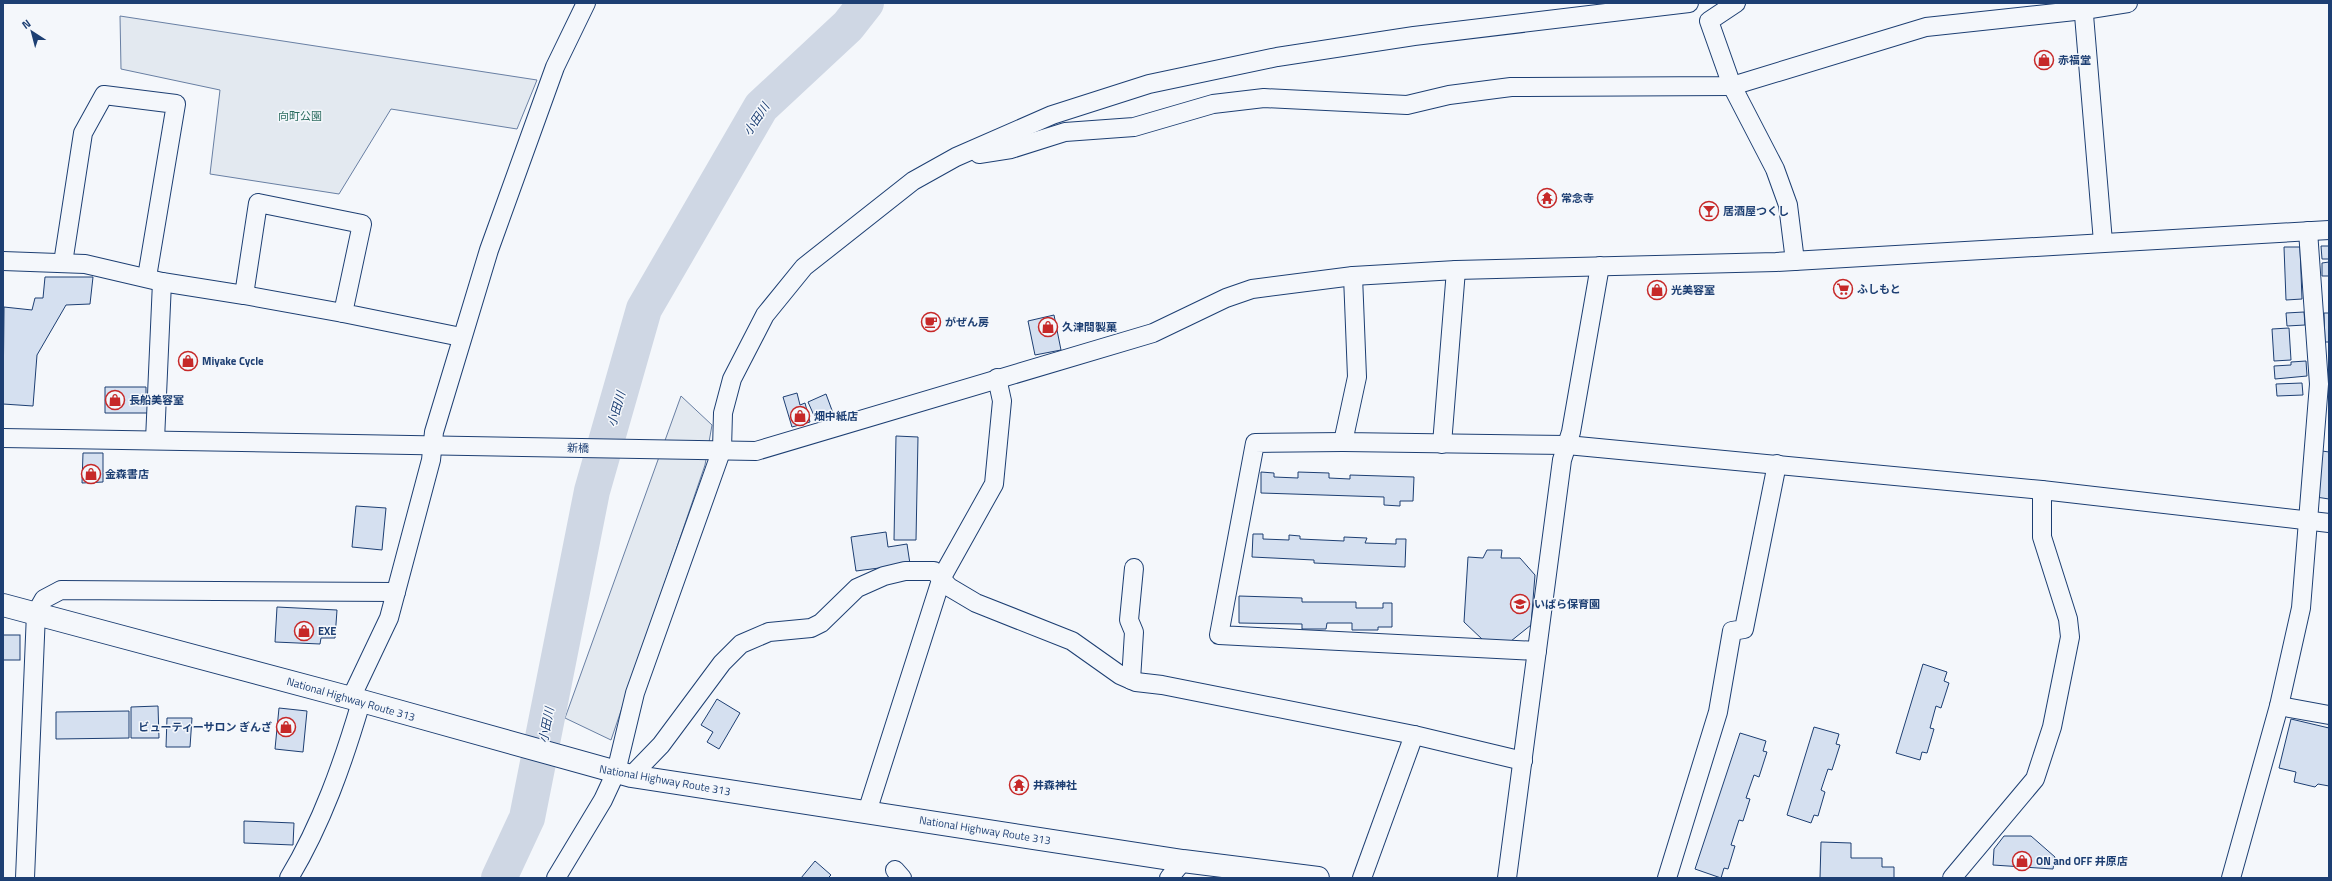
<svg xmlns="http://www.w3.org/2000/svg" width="2332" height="881" font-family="'Titillium Web','Noto Sans JP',sans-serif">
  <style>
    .green { fill: #e3e9f0; stroke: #687fa3 }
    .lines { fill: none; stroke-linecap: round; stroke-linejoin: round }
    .river { stroke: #cfd7e4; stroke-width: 36 }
    .building { fill: #d5e0f0; stroke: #1d3f73 }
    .street-casing { stroke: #1d3f73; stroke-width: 20 }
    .highway-casing { stroke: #1d3f73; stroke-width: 24 }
    .street { stroke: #f4f7fb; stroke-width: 18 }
    .highway { stroke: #f4f7fb; stroke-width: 22 }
    .labels { text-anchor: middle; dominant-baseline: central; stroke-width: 3; stroke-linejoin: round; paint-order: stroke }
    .poi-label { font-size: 11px; font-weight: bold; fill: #1d3f73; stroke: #f4f7fb; text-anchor: start }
    .park-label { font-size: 11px; fill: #2c6c60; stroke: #f4f7fb }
    .street-label { font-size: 11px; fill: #1d3f73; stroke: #f4f7fb }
    .water-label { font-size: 12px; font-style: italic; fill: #1d3f73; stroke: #f4f7fb }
  </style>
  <rect width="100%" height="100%" fill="#f4f7fb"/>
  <g class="green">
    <path d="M120,16L537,80L517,129L391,109L339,194L210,174L220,90L121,69Z"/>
    <path d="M681,396L712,425L705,465L611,740L565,718Z"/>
  </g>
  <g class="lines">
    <path class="river" d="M499,878L527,818L592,491L644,309L761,107L848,26L866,3"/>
  </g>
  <g class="building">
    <path d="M2321,246H2329V259H2322Z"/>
    <path d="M2284,247H2300L2302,299L2286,300Z"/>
    <path d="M2329,262V276H2322V263Z"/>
    <path d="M45,277H93L90,304L66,305L37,355L33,406L3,404L4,307L32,310L35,298H43Z"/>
    <path d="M2304,312L2305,325L2287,326L2286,313Z"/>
    <path d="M2324,313H2329V342H2325Z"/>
    <path d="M1054,315L1061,350L1035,355L1028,321Z"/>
    <path d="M2289,328L2291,360L2274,361L2272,329Z"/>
    <path d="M2306,361L2307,376L2275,379L2274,366L2291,365V362Z"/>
    <path d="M2302,383L2303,395L2277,396L2276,384Z"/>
    <path d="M105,387H146V404L149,405V413H105Z"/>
    <path d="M797,393L800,405L805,403L810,422L792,427L783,397Z"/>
    <path d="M826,394L833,413L816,420L808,402Z"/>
    <path d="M896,436L918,437L916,540H894Z"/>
    <path d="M2322,451L2329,452V499L2316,497Z"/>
    <path d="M83,453H103V482L82,483Z"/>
    <path d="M1261,472L1274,473V477L1298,478V472L1329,473V478L1350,479V475L1414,477L1413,501H1400V506L1384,505V497L1261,493Z"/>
    <path d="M356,506L386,508L382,550L352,547Z"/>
    <path d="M886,532L888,547L907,544L910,564L856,571L851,537Z"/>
    <path d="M1253,534H1263V539L1289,540V535L1300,536V539L1344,541V537L1367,538L1365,543L1396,544V539H1406L1405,567L1314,563V560L1252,557Z"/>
    <path d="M1487,550H1502L1501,558H1520L1535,575L1531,625L1511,641L1483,640L1464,622L1468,557L1483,558Z"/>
    <path d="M1239,596L1302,598V602H1356V608H1383V603H1392V627H1378V630H1352V623H1327L1326,629H1302V624L1239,623Z"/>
    <path d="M277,607L337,610L335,638H321L320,644L275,642Z"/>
    <rect x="3" y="635" width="17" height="25"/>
    <path d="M1923,664L1947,672L1944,681L1949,683L1941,708L1936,706L1930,728L1934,729L1927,753L1922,752L1920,760L1896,753Z"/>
    <path d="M717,699L740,713L719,749L707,742L713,732L701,725Z"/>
    <path d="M158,706L159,738H131V707Z"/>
    <path d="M279,708L307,711L303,752L275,749Z"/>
    <path d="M129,711V738L56,739V712Z"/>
    <path d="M167,718H192L190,747H166Z"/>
    <path d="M2291,719L2329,728V786L2318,784L2315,787L2294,782L2296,772L2279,768Z"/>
    <path d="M1814,727L1839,734L1836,744L1840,745L1832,770L1828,769L1821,790L1825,792L1818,816L1814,815L1811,823L1787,815Z"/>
    <path d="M1740,733L1766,741L1763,751L1767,752L1759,777L1754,775L1746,798L1750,799L1743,821L1739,820L1731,845L1735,846L1728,869L1724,868L1721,878L1695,869Z"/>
    <path d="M244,821L294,823L293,845L244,843Z"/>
    <path d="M2004,836H2031L2055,857L2053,869L1993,865L1994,849Z"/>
    <path d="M1821,842L1851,843V858H1882V867H1894V878H1820Z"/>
    <path d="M815,861L831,875L828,878H801Z"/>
  </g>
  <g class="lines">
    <defs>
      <g id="street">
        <path d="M1736,3L1709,21L1732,86L1775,169L1788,205L1795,261"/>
        <path d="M2083,3L2103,242"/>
        <path d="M979,154L1011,149L1065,132L1134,127L1213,104L1264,98L1407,105L1449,95L1511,87L1732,86L1926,27L2084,10L2128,3"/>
        <path d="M3,261L85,264L162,282L244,295L258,203L362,224L343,313L461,337"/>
        <path d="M63,263L83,133L104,95L176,104L147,277"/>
        <path d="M1353,276L1357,377L1343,442L1567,445L2042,490L2329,523"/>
        <path d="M244,295L343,313"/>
        <path d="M3,438L756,451L1153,333L1226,298L1252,289L1353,276L1456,270L1776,262L2329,230"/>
        <path d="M155,440L162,282"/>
        <path d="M1343,442L1255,443L1219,635L1537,651"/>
        <path d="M1442,444L1456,270"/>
        <path d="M1131,680L1134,632L1129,620L1134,568"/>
        <path d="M351,698L389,618L431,460L434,432L489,250L555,67L586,3"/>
        <path d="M2279,706L2329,715"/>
        <path d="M631,776L661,745L722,663L741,644L769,632L811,628L821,623L857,588L884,576L905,571H934L949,587L976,603L1072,641L1120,675L1136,682L1162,685L1414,735L1523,761"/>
        <path d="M867,812L942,577L994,484L1002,401L997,378"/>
        <path d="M895,870L902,878"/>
        <path d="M25,878L36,613L44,599L61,590L396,592"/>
        <path d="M289,878C322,823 343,763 361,702"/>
        <path d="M556,878L603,800L616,772L635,693L722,449L723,413L732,379L765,315L804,267L913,181L956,157L1052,115L1149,84L1277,57L1414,36L1689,3"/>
        <path d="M1169,878L1183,861"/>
        <path d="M1362,878L1414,735"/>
        <path d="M1507,878L1562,460L1571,432L1600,266"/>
        <path d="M1667,878L1718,712L1732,631L1744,629L1777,464"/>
        <path d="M1952,878L2035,779L2052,727L2070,637L2068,619L2042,537V490"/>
        <path d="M2231,878L2279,706L2301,608L2319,384L2308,231"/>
      </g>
      <path id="highway" d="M3,605L351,698L631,776L1183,861L1318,878"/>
    </defs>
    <use href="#street" class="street-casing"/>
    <use href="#highway" class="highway-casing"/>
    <use href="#street" class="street"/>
    <use href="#highway" class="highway"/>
  </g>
  <defs>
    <symbol id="shop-ring" viewBox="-11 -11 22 22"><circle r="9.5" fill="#f4f7fb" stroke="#c62828" stroke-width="1.5"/><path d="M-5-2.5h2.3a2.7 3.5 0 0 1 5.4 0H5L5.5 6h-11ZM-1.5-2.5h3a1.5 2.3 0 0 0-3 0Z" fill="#c62828"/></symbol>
    <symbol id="temple-ring" viewBox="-11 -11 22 22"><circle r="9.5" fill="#f4f7fb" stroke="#c62828" stroke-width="1.5"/><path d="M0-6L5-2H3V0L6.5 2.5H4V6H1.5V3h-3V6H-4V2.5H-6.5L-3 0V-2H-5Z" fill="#c62828"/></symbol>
    <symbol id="bar-ring" viewBox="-11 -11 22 22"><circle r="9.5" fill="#f4f7fb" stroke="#c62828" stroke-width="1.5"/><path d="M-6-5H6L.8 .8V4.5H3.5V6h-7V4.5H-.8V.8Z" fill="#c62828"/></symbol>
    <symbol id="supermarket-ring" viewBox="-11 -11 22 22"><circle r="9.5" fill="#f4f7fb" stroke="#c62828" stroke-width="1.5"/><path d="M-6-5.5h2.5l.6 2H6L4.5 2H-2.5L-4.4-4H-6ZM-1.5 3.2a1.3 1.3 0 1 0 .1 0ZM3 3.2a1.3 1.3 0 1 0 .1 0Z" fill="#c62828"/></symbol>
    <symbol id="cafe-ring" viewBox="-11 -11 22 22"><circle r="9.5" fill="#f4f7fb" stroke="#c62828" stroke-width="1.5"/><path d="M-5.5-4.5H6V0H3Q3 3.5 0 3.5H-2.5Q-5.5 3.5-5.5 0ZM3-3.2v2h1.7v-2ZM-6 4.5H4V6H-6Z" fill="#c62828"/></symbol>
    <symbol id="school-ring" viewBox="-11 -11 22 22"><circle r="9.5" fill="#f4f7fb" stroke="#c62828" stroke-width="1.5"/><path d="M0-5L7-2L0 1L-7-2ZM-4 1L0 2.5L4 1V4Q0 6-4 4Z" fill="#c62828"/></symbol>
  </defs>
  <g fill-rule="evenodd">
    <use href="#shop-ring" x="2033" y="49" width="22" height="22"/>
    <use href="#temple-ring" x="1536" y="187" width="22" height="22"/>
    <use href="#bar-ring" x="1698" y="200" width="22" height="22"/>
    <use href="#supermarket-ring" x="1832" y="278" width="22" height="22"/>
    <use href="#shop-ring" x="1646" y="279" width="22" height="22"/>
    <use href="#cafe-ring" x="920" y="311" width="22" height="22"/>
    <use href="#shop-ring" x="1037" y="316" width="22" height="22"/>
    <use href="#shop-ring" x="177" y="350" width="22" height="22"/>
    <use href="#shop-ring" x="104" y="389" width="22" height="22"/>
    <use href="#shop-ring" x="789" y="405" width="22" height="22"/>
    <use href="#shop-ring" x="80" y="463" width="22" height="22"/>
    <use href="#school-ring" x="1509" y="593" width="22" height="22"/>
    <use href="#shop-ring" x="293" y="620" width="22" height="22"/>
    <use href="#shop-ring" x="275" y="716" width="22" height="22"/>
    <use href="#temple-ring" x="1008" y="774" width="22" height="22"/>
    <use href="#shop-ring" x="2011" y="850" width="22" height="22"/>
  </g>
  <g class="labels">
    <g class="poi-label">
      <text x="2058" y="60">赤福堂</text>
      <text x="1561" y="198">常念寺</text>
      <text x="1723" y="211">居酒屋つくし</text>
      <text x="1857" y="289">ふしもと</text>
      <text x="1671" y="290">光美容室</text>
      <text x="945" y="322">がぜん房</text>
      <text x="1062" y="327">久津間製菓</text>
      <text x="202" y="361">Miyake Cycle</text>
      <text x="129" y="400">長船美容室</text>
      <text x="814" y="416">畑中紙店</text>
      <text x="105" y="474">金森書店</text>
      <text x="1534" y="604">いばら保育園</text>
      <text x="318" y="631">EXE</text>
      <text x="272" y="727" text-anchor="end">ビューティーサロン ぎんざ</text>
      <text x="1033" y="785">井森神社</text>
      <text x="2036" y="861">ON and OFF 井原店</text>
    </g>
    <g class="park-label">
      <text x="300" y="116">向町公園</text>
    </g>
    <g class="street-label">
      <text transform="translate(578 448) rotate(1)">新橋</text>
      <text transform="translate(351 699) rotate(16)">National Highway Route 313</text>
      <text transform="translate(665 780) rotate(10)">National Highway Route 313</text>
      <text transform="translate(985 830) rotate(9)">National Highway Route 313</text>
    </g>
    <g class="water-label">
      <text transform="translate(756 119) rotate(-56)">小田川</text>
      <text transform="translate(616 409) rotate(-74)">小田川</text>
      <text transform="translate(546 725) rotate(-79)">小田川</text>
    </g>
  </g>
  <rect width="2332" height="881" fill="none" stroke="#1d3f73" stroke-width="8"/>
  <g transform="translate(32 32) rotate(324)" stroke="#f4f7fb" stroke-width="3" paint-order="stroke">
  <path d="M0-3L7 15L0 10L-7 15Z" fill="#1d3f73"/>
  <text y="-6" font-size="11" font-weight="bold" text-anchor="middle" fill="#1d3f73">N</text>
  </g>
</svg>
